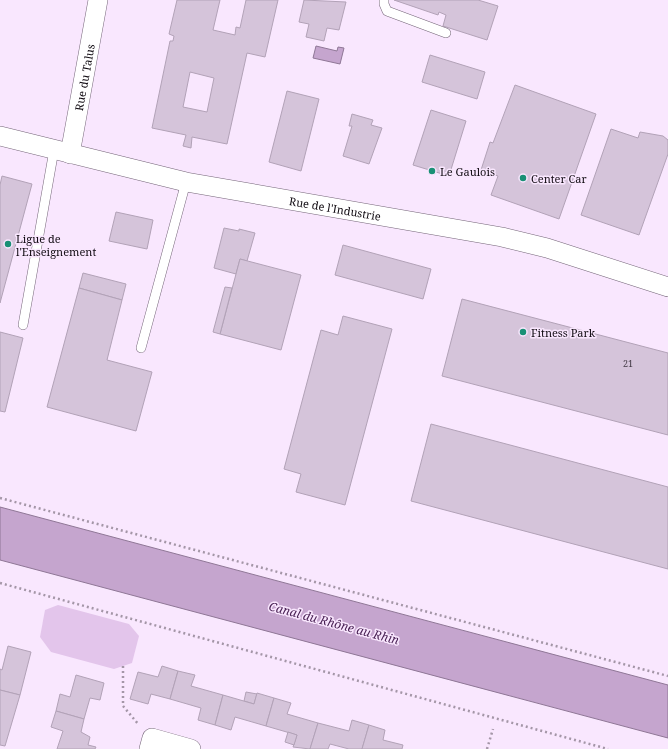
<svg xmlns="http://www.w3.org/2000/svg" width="668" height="749" font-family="'Noto Serif',serif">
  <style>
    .green { fill: #e3c5eb }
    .water { fill: #c5a5ce; stroke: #8f7796 }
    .building { fill: #d5c4da; stroke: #b2a2b7; fill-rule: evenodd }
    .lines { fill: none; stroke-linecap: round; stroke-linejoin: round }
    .service-casing { stroke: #746578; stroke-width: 10 }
    .minor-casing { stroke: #746578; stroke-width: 20 }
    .path { stroke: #a496a7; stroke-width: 2.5; stroke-dasharray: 2 3; stroke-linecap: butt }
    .service { stroke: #fff; stroke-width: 9 }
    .minor { stroke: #fff; stroke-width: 19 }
    .poi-dot { fill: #199075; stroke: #f9e7fe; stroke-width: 1.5 }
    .labels { text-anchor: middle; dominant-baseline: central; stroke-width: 3; stroke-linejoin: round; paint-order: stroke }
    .number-label { font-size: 9px; fill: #423944 }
    .street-label { font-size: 11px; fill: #110b12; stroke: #f9e7fe }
    .poi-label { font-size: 11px; fill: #110b12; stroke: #f9e7fe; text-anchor: start }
    .water-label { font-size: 12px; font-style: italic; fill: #492154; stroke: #f9e7fe }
  </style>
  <rect width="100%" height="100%" fill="#f9e7fe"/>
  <path class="green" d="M58,605L129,624L139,636L132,663L114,669L51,652L40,637L45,610Z"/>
  <g class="water">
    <path d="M316,46L337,51L338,47L344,48L340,64L313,58Z"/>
    <path d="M0,507L668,685V738L0,560Z"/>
  </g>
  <g class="building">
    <path d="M177,0H220L213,30L235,35L236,27L240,28L246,0H278L265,57L247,53L227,144L192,137L191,148L183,146L186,135L152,128L170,41H173L174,36L169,34ZM190,72L214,78L207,112L183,107Z"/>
    <path d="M304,0L346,2L339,30L327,28L324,41L306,37L309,24L299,22Z"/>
    <path d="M394,0H478L498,6L487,40L443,26L446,15L439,12L438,15Z"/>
    <path d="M430,55L485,72L477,99L422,82Z"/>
    <path d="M515,85L596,114L559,219L491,195L498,176L481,170L490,142L493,143Z"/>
    <path d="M287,91L319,99L301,171L269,162Z"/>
    <path d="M431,110L466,121L449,176L413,165Z"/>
    <path d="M352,114L373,120L371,125L382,128L369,164L343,156L352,126H349Z"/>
    <path d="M611,129L638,138L640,132L663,136L668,140V154L639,235L581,215Z"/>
    <path d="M2,176L32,184L0,303V185Z"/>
    <path d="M116,212L153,220L147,249L109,241Z"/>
    <path d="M224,228L239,231V229L255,233L247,261L240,259L236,274L214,268Z"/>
    <path d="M343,245L431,269L423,299L335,275Z"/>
    <path d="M240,259L301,275L281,350L220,334Z"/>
    <path d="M83,273L126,284L122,300L79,288Z"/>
    <path d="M225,287L232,288L220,334L213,332Z"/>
    <path d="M79,288L122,300L107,360L152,372L136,431L47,407Z"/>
    <path d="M462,299L668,353V435L442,376Z"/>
    <path d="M343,316L392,329L345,505L296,492L301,474L284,469L321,330L338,335Z"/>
    <path d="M0,332L23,338L5,412L0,411Z"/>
    <path d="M431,424L668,487V569L411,501Z"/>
    <path d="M8,646L31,652L20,695L0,690V669L2,670Z"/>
    <path d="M162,666L178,671L170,699L151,694L148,704L130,699L138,672L158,677Z"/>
    <path d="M178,671L195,675L191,686L223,695L215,725L198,720L201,708L170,699Z"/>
    <path d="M76,675L104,683L100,700L90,698L84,719L56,711L60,694L70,697Z"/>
    <path d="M0,690L20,695L5,746L0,745Z"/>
    <path d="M246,692L257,694L254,704L244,701Z"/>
    <path d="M257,693L274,698L266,726L235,717L231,730L215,725L223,695L254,704Z"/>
    <path d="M274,698L291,703L287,714L318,723L310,749L293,747L297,735L266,726Z"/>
    <path d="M56,711L84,719L81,732L90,737L88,745L96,747L95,749H57L63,731L51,727Z"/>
    <path d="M352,720L369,725L362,749H349L330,744L328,749H310L318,723L349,731Z"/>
    <path d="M369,725L385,730L383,740L403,745L402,749H362Z"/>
    <path d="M288,732L297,735L294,745L285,742Z"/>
  </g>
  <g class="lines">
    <defs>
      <g id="service">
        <path d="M384,0V4L387,11L446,33"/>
        <path d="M23,325L54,150"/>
        <path d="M141,348L186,182"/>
      </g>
      <g id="minor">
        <path id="s1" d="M0,136L186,182L502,237L547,248L668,287"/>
        <path id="s2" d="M70,154L98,0"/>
        <path d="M149,749L152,738L191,749"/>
      </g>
    </defs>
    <use href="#service" class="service-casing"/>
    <use href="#minor" class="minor-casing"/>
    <g class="path">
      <path d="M0,498L668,676"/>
      <path d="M0,583L608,749"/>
      <path d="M123,666V706L139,725"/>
      <path d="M487,749L493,729"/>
    </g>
    <use href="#service" class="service"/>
    <use href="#minor" class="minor"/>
  </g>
  <g class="poi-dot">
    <circle cx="432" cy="171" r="4"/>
    <circle cx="523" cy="178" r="4"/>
    <circle cx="8" cy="244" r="4"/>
    <circle cx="523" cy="332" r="4"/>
  </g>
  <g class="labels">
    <g class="number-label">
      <text x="628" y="363">21</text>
    </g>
    <g class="street-label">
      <text stroke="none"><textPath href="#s2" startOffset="78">Rue du Talus</textPath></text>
      <text stroke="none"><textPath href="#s1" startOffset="343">Rue de l'Industrie</textPath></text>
    </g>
    <g class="poi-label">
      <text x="440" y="171">Le Gaulois</text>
      <text x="531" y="178">Center Car</text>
      <text x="16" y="238">Ligue de<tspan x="16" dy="13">l'Enseignement</tspan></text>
      <text x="531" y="332">Fitness Park</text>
    </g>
    <g class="water-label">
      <text transform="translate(334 623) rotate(15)">Canal du Rhône au Rhin</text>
    </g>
  </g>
</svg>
